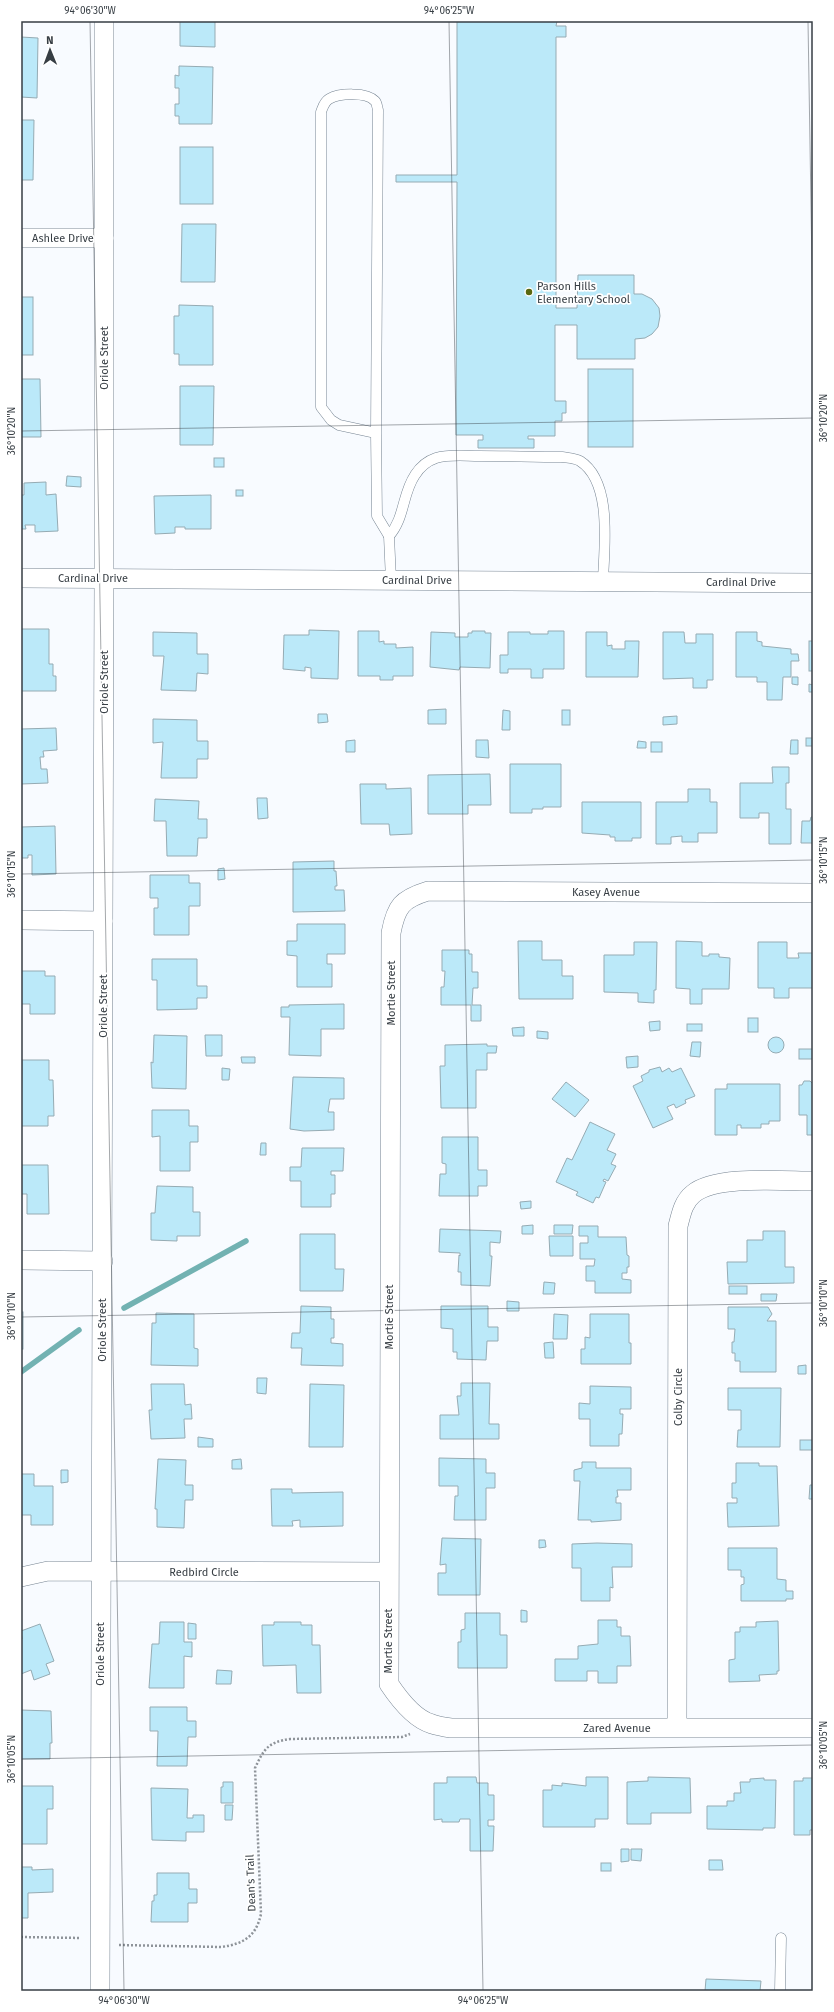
<svg xmlns="http://www.w3.org/2000/svg" width="834" height="2012" font-family="'Fira Sans',sans-serif">
  <style>
    .lines { fill: none; stroke-linecap: round; stroke-linejoin: round }
    .stream { stroke: #72b2b2; stroke-width: 5.5 }
    .building { fill: #bbe9f9; stroke: #95abb3 }
    .service-casing { stroke: #768492; stroke-width: 11 }
    .minor-casing { stroke: #768492; stroke-width: 20 }
    .path { stroke: #8e9399; stroke-width: 2.5; stroke-dasharray: 2 2; stroke-linecap: butt }
    .service { stroke: #fff; stroke-width: 10 }
    .minor { stroke: #fff; stroke-width: 19 }
    .ticks { fill: none; stroke: #373e44; stroke-width: 1; stroke-opacity: 0.45 }
    .poi-dot { fill: #596811; stroke: #fff; stroke-width: 1.5 }
    .labels { text-anchor: middle; dominant-baseline: central; stroke-width: 3.5; stroke-linejoin: round; paint-order: stroke }
    .street-label { font-size: 11px; fill: #373e44; stroke: #fff }
    .poi-label { font-size: 11px; fill: #373e44; stroke: #fff; text-anchor: start }
    .neatline { fill: none; stroke: #373e44; stroke-width: 1.5 }
    .ticks-label { font-size: 10px; text-anchor: middle; fill: #373e44 }
  </style>
  <rect width="100%" height="100%" fill="#f8fbff"/>
  <g class="lines">
    <g class="stream">
      <path d="M124,1308L246,1241"/>
      <path d="M21,1372L79,1330"/>
    </g>
  </g>
  <g class="building">
    <path d="M180,21H215V47L180,46Z"/>
    <path d="M457,21H557L556,26H566V37H556V308H577L578,275H634V294H642L652,299L659,308L660,316L658,327L652,334L645,338L635,339V359H577V325H555V401H566V413H562V421H555V436H528V439H534V448H478V440H483V435H456L457,182H396V175H457Z"/>
    <path d="M21,37L38,38L37,98L21,97Z"/>
    <path d="M179,66L213,67L212,124H179V116H175V104H179V88H175V75L179,76Z"/>
    <path d="M21,120H34L33,180H21Z"/>
    <rect x="180" y="147" width="33" height="57"/>
    <path d="M182,224H216L215,282H181Z"/>
    <rect x="21" y="297" width="12" height="58"/>
    <path d="M179,305L213,306V365H179V354H174V316H179Z"/>
    <rect x="588" y="369" width="45" height="78"/>
    <path d="M21,379H40L41,437H21Z"/>
    <path d="M180,386H214L213,445H180Z"/>
    <rect x="214" y="458" width="10" height="9"/>
    <path d="M67,476L81,477V487L66,486Z"/>
    <path d="M46,482V495L56,494L58,531L35,532V525H25L26,529H21V495H24V483Z"/>
    <rect x="236" y="490" width="7" height="6"/>
    <path d="M211,495V529H185V527H175V533L155,534L154,496Z"/>
    <path d="M21,629H49V664H53V676H56V691H21Z"/>
    <path d="M309,630L339,631L338,679L311,678V668L305,667V671L283,669L284,635H309Z"/>
    <path d="M358,631H379V642L384,641V644H396V648L413,647V676H393V680H380V676H358Z"/>
    <path d="M472,631H485V633H491L490,668L460,667L459,670L430,667L431,632L455,633V637H468V633H472Z"/>
    <path d="M548,631H564V669H543V678H531V669H508V673H500V655H508V632H530V634H548Z"/>
    <path d="M153,632L197,633V654H208V674L197,673L196,691L161,690L164,656H153Z"/>
    <path d="M586,632H607V646L612,645V649H625V641H639L638,677H586Z"/>
    <path d="M663,632H684L685,643H696V634H713V680H707V688H693V678L663,679Z"/>
    <path d="M736,632H757V641L762,642V646L791,649V654H798L799,661H791V677H783L782,700H767V682H757V677H736Z"/>
    <rect x="809" y="641" width="4" height="30"/>
    <path d="M792,677H798V685L792,684Z"/>
    <path d="M809,684L813,685V692H809Z"/>
    <path d="M446,709V724H428V710Z"/>
    <path d="M503,710L510,711V730H502Z"/>
    <rect x="562" y="710" width="8" height="15"/>
    <path d="M318,714H327L328,722L318,723Z"/>
    <path d="M677,716V724L663,725V717Z"/>
    <path d="M153,719L197,720V741H208V759H197V778H161L163,742L153,743Z"/>
    <path d="M56,728L57,750L43,751L44,757H40L41,769H47L48,783L21,784V729Z"/>
    <rect x="806" y="738" width="7" height="8"/>
    <path d="M355,740V752H346V741Z"/>
    <path d="M476,740H488L489,758L476,757Z"/>
    <path d="M791,740H798V754H790Z"/>
    <path d="M638,741L646,742V748H637Z"/>
    <rect x="651" y="742" width="11" height="10"/>
    <path d="M510,764H561V807H543V809H532V813H510Z"/>
    <path d="M772,767H789V783H786V809H791V844H769V813H759V818H740V783H773Z"/>
    <path d="M490,774L491,805H468V814H428V775Z"/>
    <path d="M360,784H386V789L411,788L412,834L390,835L389,824H361Z"/>
    <path d="M688,789H710V802H717V833H698V842H682V836L671,837V844H656V802H688Z"/>
    <path d="M257,798H267L268,818L258,819Z"/>
    <path d="M155,799L199,801L198,819H207V838H198L197,856H167L166,821H154Z"/>
    <path d="M582,802H641V838H632V841H615V837H610V835L582,833Z"/>
    <path d="M811,817H813V845L812,843H801L802,821H810Z"/>
    <path d="M55,826L56,874L32,875V855H28V858H21V827Z"/>
    <path d="M334,861V871H336L337,886H335V890H344L345,911L293,912V862Z"/>
    <path d="M224,868L225,879L218,880V869Z"/>
    <path d="M150,875H189V883H200V906H189V935H154V908H158V898H150Z"/>
    <path d="M297,924H345V954H327V964H332V987H297V956L287,955V941H297Z"/>
    <path d="M518,941H542V960H562V976H573V999H519Z"/>
    <path d="M676,941L702,942V956H709V954H719V957L730,958L729,989H702V1004H690V989L676,988Z"/>
    <path d="M634,942H657L656,990H654V1003L638,1002V993L604,992V955H634Z"/>
    <path d="M758,942H787V958H799L798,953H813V988H789V998H774V988H758Z"/>
    <path d="M442,950H469V954H472V972H478V988H473L472,1005H481V1021H471V1005H441V987H444L445,971H442Z"/>
    <path d="M152,959H197V986H207V998H197V1009L157,1010V980H152Z"/>
    <path d="M21,971H45V976H55V1014H30V1004H21Z"/>
    <path d="M344,1004V1029H321V1056L289,1055L290,1017H281V1007H289V1005Z"/>
    <rect x="748" y="1018" width="10" height="14"/>
    <path d="M660,1021V1030L650,1031L649,1022Z"/>
    <rect x="687" y="1024" width="15" height="7"/>
    <path d="M524,1027V1036H513L512,1028Z"/>
    <path d="M537,1031L548,1032V1039L537,1038Z"/>
    <path d="M154,1035L187,1036L186,1089L152,1088L151,1062L153,1063Z"/>
    <path d="M205,1035H222V1056H206Z"/>
    <circle cx="776" cy="1045" r="8"/>
    <path d="M692,1042H701L700,1057L690,1056Z"/>
    <path d="M487,1044V1046H497L496,1053H487V1070H476V1108H441L440,1066H445V1045Z"/>
    <rect x="799" y="1049" width="14" height="10"/>
    <path d="M638,1056V1067L627,1068L626,1057Z"/>
    <path d="M241,1057H255V1063H242Z"/>
    <path d="M22,1060H49V1080H53L54,1116H48V1126H21Z"/>
    <path d="M660,1067L662,1072L669,1068L672,1072L681,1068L695,1096L685,1100L686,1103L676,1108L674,1104L667,1107L673,1119L653,1128L633,1086L643,1081L641,1076L649,1072V1070Z"/>
    <path d="M222,1068L230,1069L229,1080H222Z"/>
    <path d="M293,1077L344,1078V1099H330L328,1112H334V1130L304,1131L290,1129Z"/>
    <path d="M804,1081H810L813,1084V1135H807V1115H799V1085H802Z"/>
    <path d="M566,1082L589,1100L575,1117L552,1099Z"/>
    <path d="M727,1084H780V1121H769V1124H761V1128H741V1125H737V1135H715V1089H727Z"/>
    <path d="M152,1110H189V1126H198V1142H190V1171H160V1136L152,1137Z"/>
    <path d="M590,1122L615,1134L607,1150L616,1154L611,1164L616,1166L608,1181L604,1179L603,1181L606,1182L599,1198L596,1197L593,1203L576,1195L578,1192L556,1182L567,1158L572,1160Z"/>
    <path d="M442,1137H478V1170H487V1186H478V1196H439L440,1174H446V1164L442,1163Z"/>
    <path d="M261,1143H266V1155H260Z"/>
    <path d="M302,1148H344L343,1171H331V1175H335V1194H331V1207H301V1181H290V1167H301Z"/>
    <path d="M21,1165H48L49,1214H27V1194H21V1197Z"/>
    <path d="M157,1186L193,1187V1212H200V1236H177V1241L151,1240V1213H155Z"/>
    <path d="M531,1201V1208L521,1209L520,1202Z"/>
    <path d="M533,1225V1234H522V1226Z"/>
    <path d="M554,1225H573L572,1234H554Z"/>
    <path d="M579,1226H598V1237H626L627,1255L629,1256V1267H627V1273H622V1279L631,1280V1293H595V1281H586V1266H594L595,1259H580V1243H588V1236H579Z"/>
    <path d="M440,1229L501,1231L500,1243L490,1242V1256H492L490,1286L461,1285V1272H458L459,1255L460,1256V1253L439,1252Z"/>
    <path d="M763,1231H785V1267H794V1283L728,1284L727,1262H747V1240H763Z"/>
    <path d="M300,1234H335V1269H344L343,1291H300Z"/>
    <path d="M549,1236H573V1256H550Z"/>
    <path d="M544,1282L555,1283L554,1294H543Z"/>
    <rect x="729" y="1286" width="18" height="8"/>
    <path d="M761,1294H777L776,1301H761Z"/>
    <path d="M507,1301L519,1302V1311H507Z"/>
    <path d="M301,1306L331,1307V1319H334V1338H331V1343L343,1344V1366L301,1365L302,1348H291L292,1333H300Z"/>
    <path d="M441,1306H488V1327H498V1341H487L486,1360L457,1359V1352H453V1329L441,1328Z"/>
    <path d="M728,1307H768L772,1314L767,1321H776V1372H740V1361H735V1353H732V1342H734L735,1329H728Z"/>
    <rect x="21" y="1312" width="2" height="37"/>
    <path d="M156,1313L194,1314V1348L198,1349V1366L151,1365L152,1323H156Z"/>
    <path d="M554,1314L568,1315L567,1339H553Z"/>
    <path d="M590,1314H629V1343H631V1364H581V1349H585V1337L590,1338Z"/>
    <path d="M553,1342L554,1358H545L544,1343Z"/>
    <path d="M806,1365V1374H798V1366Z"/>
    <path d="M257,1378H267L266,1394L257,1393Z"/>
    <path d="M461,1383H490L489,1424H499V1439H440V1415H459L457,1396H461Z"/>
    <path d="M151,1384H184L185,1405L191,1404L192,1419H184L185,1438L151,1439L149,1410H152Z"/>
    <path d="M310,1384L344,1385L343,1447H309Z"/>
    <path d="M590,1386L631,1387V1409H620V1414H623L622,1434H619V1446H590V1419H579V1403L590,1404Z"/>
    <path d="M728,1388H781L780,1447H737L738,1430H741V1410H728Z"/>
    <path d="M198,1437L213,1439V1447H198Z"/>
    <rect x="800" y="1440" width="13" height="10"/>
    <path d="M439,1458L486,1459V1473H495V1488H486V1520H454L455,1496H458V1486H439Z"/>
    <path d="M158,1459L186,1460L185,1485H193V1500H185L184,1528L157,1527V1509H155Z"/>
    <path d="M241,1459L242,1469H232V1460Z"/>
    <path d="M582,1462H596V1468H631V1490H617L618,1497H616V1503H621V1520L591,1522V1520H578L580,1481H574V1470L582,1468Z"/>
    <path d="M736,1463H759V1466H777L779,1526L728,1527L727,1503H737V1498H732V1483H736Z"/>
    <path d="M61,1470H68V1482L61,1483Z"/>
    <path d="M21,1474H34V1486H53V1525H31V1515H21Z"/>
    <path d="M810,1485H813V1499H809Z"/>
    <path d="M271,1489H292V1493L343,1492V1526L300,1527V1520L292,1521L293,1526H272Z"/>
    <path d="M442,1538L481,1539L480,1595H438V1573H446V1564L440,1565Z"/>
    <path d="M539,1540H545L546,1547L539,1548Z"/>
    <path d="M597,1543L632,1544V1567H612L613,1588L610,1587V1601H581V1568H572V1544Z"/>
    <path d="M728,1548H777V1579L786,1580V1591H793V1599H786V1601H741V1585L744,1584V1577H741V1570H728Z"/>
    <path d="M521,1610L527,1611V1622H521Z"/>
    <path d="M465,1613H500V1635H507V1668H458V1642H461V1630L465,1629Z"/>
    <path d="M598,1620H617V1627H621V1636H630L631,1666H617V1683H598V1671H587V1681H555V1659H578V1646L598,1644Z"/>
    <path d="M778,1621L779,1671H777V1674L759,1675L760,1681L729,1682V1660L735,1659V1632H740V1627H756V1622Z"/>
    <path d="M160,1622H184V1642H192V1657L184,1656V1688H149L152,1644H159Z"/>
    <path d="M274,1622H301V1625H312V1645H320L321,1693H297L296,1665L263,1666L262,1625H274Z"/>
    <path d="M188,1623L196,1624V1639H188Z"/>
    <path d="M40,1624L54,1661L46,1664L50,1674L34,1680L31,1670L21,1674V1640L22,1639L21,1631Z"/>
    <path d="M217,1670L232,1671L231,1684H216Z"/>
    <path d="M150,1707H187V1721H196V1737H188L187,1766H157L158,1731H150Z"/>
    <path d="M21,1710L51,1711L52,1743H50V1759H21Z"/>
    <path d="M447,1777H476L477,1783H488V1795H494V1820H488V1826H494L493,1851H470V1819H460L459,1822H442V1819L434,1820V1783H447Z"/>
    <path d="M586,1777H608V1819H595V1827H543V1790H552V1785L562,1786V1783L586,1786Z"/>
    <path d="M648,1777L690,1778L691,1813H651V1824H627V1782L648,1781Z"/>
    <path d="M764,1778V1780H776L775,1828H763V1830L707,1829V1806H727V1801H734V1793H741L740,1782H750V1779Z"/>
    <path d="M803,1778H813V1830H810V1835H794V1781H803Z"/>
    <path d="M223,1782H233V1803H221V1787H223Z"/>
    <path d="M21,1786H53V1809H47V1844H21Z"/>
    <path d="M151,1788L188,1789L187,1818H193V1815H204V1832H186V1841L152,1840Z"/>
    <path d="M225,1805H233L232,1820H225Z"/>
    <path d="M621,1849H629V1861L621,1862Z"/>
    <path d="M631,1849H642L641,1861L631,1860Z"/>
    <path d="M709,1860H722L723,1870H709Z"/>
    <rect x="601" y="1863" width="10" height="8"/>
    <path d="M21,1867H32V1870L53,1869V1892L28,1893V1918H21Z"/>
    <path d="M157,1873H189V1889H197V1903H188V1922H151L152,1901H154V1895H157Z"/>
    <path d="M706,1979L761,1981L760,1991H705Z"/>
  </g>
  <g class="lines">
    <defs>
      <g id="service">
        <path d="M376,433L339,425L331,420L321,407V112C323,107 324,102 329,99C339,93 367,92 375,101C377,103 377,107 378,110L376,433L377,516L389,536"/>
        <path d="M391,580L389,536C405,518 402,494 415,475C420,467 427,461 436,458C449,454 465,456 479,456C507,456 534,457 562,457C568,458 575,458 580,461C613,482 604,548 603,581"/>
        <path d="M780,1991L781,1938"/>
      </g>
      <g id="minor">
        <path d="M21,238H104"/>
        <path d="M21,578L813,583"/>
        <path d="M813,893L428,891C402,899 396,906 391,933L389,1684C399,1699 414,1719 432,1724C438,1726 444,1727 451,1728H813"/>
        <path d="M21,920L103,921"/>
        <path d="M21,1260L103,1261"/>
        <path d="M21,1577L48,1571L388,1572"/>
        <path d="M677,1727L678,1226C681,1215 683,1202 693,1194C715,1175 784,1181 813,1181"/>
        <path d="M100,1991L104,578V21"/>
      </g>
    </defs>
    <use href="#service" class="service-casing"/>
    <use href="#minor" class="minor-casing"/>
    <g class="path">
      <path d="M21,1937L81,1938"/>
      <path d="M119,1945L221,1947C243,1944 256,1937 261,1914L255,1768C264,1749 268,1742 290,1739L402,1737L410,1734"/>
    </g>
    <use href="#service" class="service"/>
    <use href="#minor" class="minor"/>
  </g>
  <path class="ticks" d="M90,21L124,1991M449,21L483,1991M808,21L813,328M21,431L813,418M21,874L813,860M21,1317L813,1303M21,1759L813,1745"/>
  <circle class="poi-dot" cx="529" cy="292" r="4"/>
  <g class="labels">
    <g class="street-label">
      <text x="63" y="238">Ashlee Drive</text>
      <text transform="translate(104 358) rotate(-90)">Oriole Street</text>
      <text x="93" y="578">Cardinal Drive</text>
      <text x="417" y="580">Cardinal Drive</text>
      <text x="741" y="582">Cardinal Drive</text>
      <text transform="translate(104 682) rotate(-90)">Oriole Street</text>
      <text x="606" y="892">Kasey Avenue</text>
      <text transform="translate(391 993) rotate(-90)">Mortie Street</text>
      <text transform="translate(103 1006) rotate(-90)">Oriole Street</text>
      <text transform="translate(389 1317) rotate(-90)">Mortie Street</text>
      <text transform="translate(102 1330) rotate(-90)">Oriole Street</text>
      <text transform="translate(678 1397) rotate(-90)">Colby Circle</text>
      <text x="204" y="1572">Redbird Circle</text>
      <text transform="translate(388 1641) rotate(-90)">Mortie Street</text>
      <text transform="translate(100 1654) rotate(-90)">Oriole Street</text>
      <text x="617" y="1728">Zared Avenue</text>
      <text transform="translate(251 1883) rotate(-92)">Dean's Trail</text>
    </g>
    <g class="poi-label">
      <text x="537" y="286">Parson Hills<tspan x="537" dy="13">Elementary School</tspan></text>
    </g>
  </g>
  <rect width="834" height="2012" fill="none" stroke="#ffffff" stroke-width="44"/>
  <g transform="translate(50 50) rotate(359)" stroke="#ffffff" stroke-width="3" paint-order="stroke">
  <path d="M0-3L7 15L0 10L-7 15Z" fill="#373e44"/>
  <text y="-6" font-size="11" font-weight="bold" text-anchor="middle" fill="#373e44">N</text>
  </g>
  <rect x="22" y="22" width="790" height="1968" class="neatline"/>
  <g class="ticks-label">
    <text x="90" y="14">94°06'30"W</text>
    <text x="449" y="14">94°06'25"W</text>
    <text transform="translate(823 418) rotate(-90)" y="4">36°10'20"N</text>
    <text transform="translate(11 431) rotate(-90)" y="4">36°10'20"N</text>
    <text transform="translate(823 860) rotate(-90)" y="4">36°10'15"N</text>
    <text transform="translate(11 874) rotate(-90)" y="4">36°10'15"N</text>
    <text transform="translate(823 1303) rotate(-90)" y="4">36°10'10"N</text>
    <text transform="translate(11 1316) rotate(-90)" y="4">36°10'10"N</text>
    <text transform="translate(823 1745) rotate(-90)" y="4">36°10'05"N</text>
    <text transform="translate(11 1759) rotate(-90)" y="4">36°10'05"N</text>
    <text x="124" y="2004">94°06'30"W</text>
    <text x="483" y="2004">94°06'25"W</text>
  </g>
</svg>
